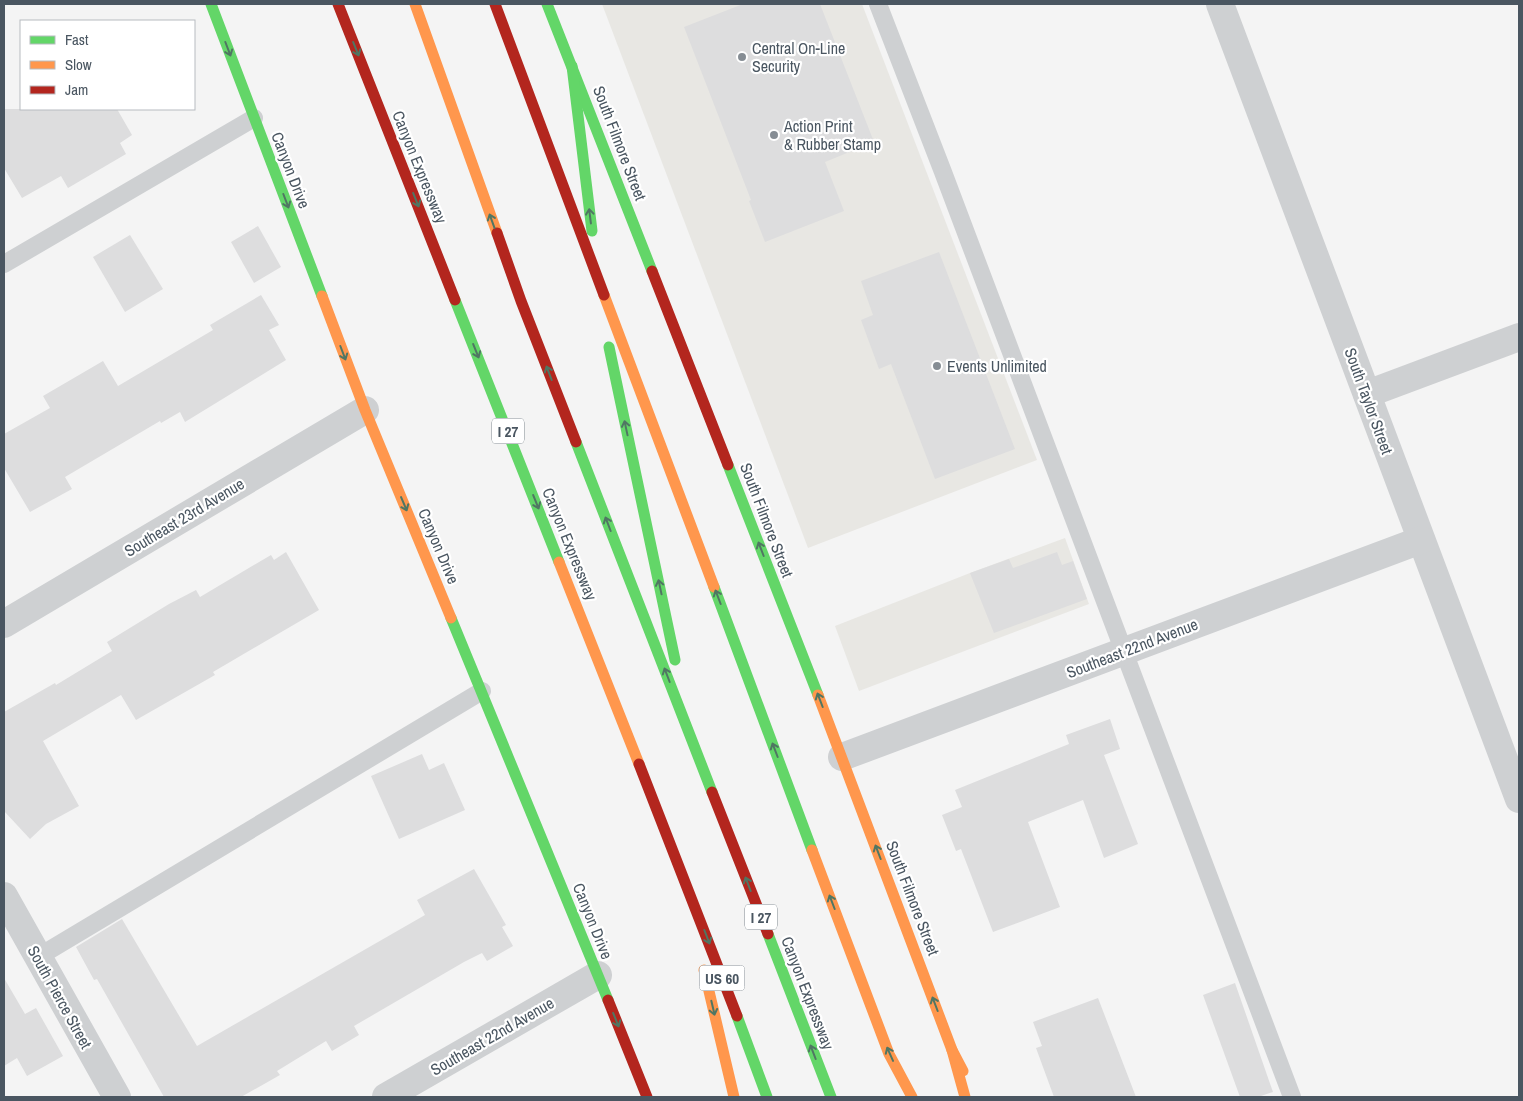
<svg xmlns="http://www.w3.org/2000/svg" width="1523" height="1101" font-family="'Archivo Narrow',sans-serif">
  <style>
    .commercial { fill: #e8e7e3 }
    .building { fill: #ddddde }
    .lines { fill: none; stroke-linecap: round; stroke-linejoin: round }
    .lane { stroke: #ced0d2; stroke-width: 18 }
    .street { stroke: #ced0d2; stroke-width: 28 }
    .fast { stroke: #63d668; stroke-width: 11 }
    .slow { stroke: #ff974d; stroke-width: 11 }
    .jam { stroke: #b3261e; stroke-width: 11 }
    .oneway { stroke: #507663 }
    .poi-dot { fill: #868d94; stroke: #fff; stroke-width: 2 }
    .labels { text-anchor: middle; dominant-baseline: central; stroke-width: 4.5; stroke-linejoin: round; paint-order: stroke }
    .shield { fill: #fff; stroke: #808990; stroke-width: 1 }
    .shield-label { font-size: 15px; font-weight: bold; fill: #4a5661 }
    .poi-label { font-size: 16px; fill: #4a5661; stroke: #fff; text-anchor: start }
    .street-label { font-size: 16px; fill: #4a5661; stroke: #fff }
  </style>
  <rect width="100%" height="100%" fill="#f4f4f4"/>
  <g class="commercial">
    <path d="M602,4H862L1037,460L808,548Z"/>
    <path d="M1065,538L1089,604L859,691L835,626L970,573Z"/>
  </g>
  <g class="building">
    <path d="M743,4H820L874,142L825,162L844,211L765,242L749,201L751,200L684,27Z"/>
    <path d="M4,109H117L132,135L120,143L126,154L68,188L61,176L22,198L4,168Z"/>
    <path d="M258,226L281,267L254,283L231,242Z"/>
    <path d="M130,235L163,289L125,312L93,257Z"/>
    <path d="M939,252L1015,449L935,479L891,364L879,369L861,320L873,315L861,281Z"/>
    <path d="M261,295L279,325L269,330L286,360L185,422L180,412L161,423L160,421L65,477L72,489L30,512L4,468V434L50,408L43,396L103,361L118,386L213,330L210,325Z"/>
    <path d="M286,552L319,610L213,672L215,675L136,720L121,695L43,741L79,806L46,824L30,839L4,811V712L55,683L56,685L112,651L107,642L169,604L196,590L200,597L271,555L274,560Z"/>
    <path d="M1057,552L1062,565L1073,561L1087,599L994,633L970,573L1009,559L1013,568Z"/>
    <path d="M1110,719L1120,749L1104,755L1138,844L1104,858L1083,800L1028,822L1060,907L993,932L961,849L956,851L942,815L962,807L955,790L1069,744L1066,735Z"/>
    <path d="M422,754L429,770L444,763L465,810L399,839L371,776Z"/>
    <path d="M474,869L506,925L502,927L513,946L487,961L482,953L464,962L354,1026L359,1035L332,1051L326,1041L277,1071L280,1075L241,1097H164L97,979L94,980L76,947L122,919L197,1046L425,915L417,900Z"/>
    <path d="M4,978L25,1014L36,1008L63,1056L27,1076L17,1058L4,1066Z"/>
    <path d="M1235,983L1273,1092L1258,1097H1240L1203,995Z"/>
    <path d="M1098,998L1136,1097H1054L1036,1048L1042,1046L1033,1022Z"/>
  </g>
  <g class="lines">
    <g class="lane">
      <path d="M878,4L943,172L1292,1097"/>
      <path d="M4,264L254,118"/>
      <path d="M38,957L482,691"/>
    </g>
    <g class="street">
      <path d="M1220,4L1519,799"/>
      <path d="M1367,394L1519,337"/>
      <path d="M4,624L365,410"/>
      <path d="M842,757L1421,540"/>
      <path d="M4,896L117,1097"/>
      <path d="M386,1097L598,975"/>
    </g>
    <g class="fast">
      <path d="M211,4L322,296"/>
      <path d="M547,4L652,271"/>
      <path d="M572,66L592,231"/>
      <path d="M455,300L559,562"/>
      <path d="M609,347L675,660"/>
      <path d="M576,442L712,792"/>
      <path d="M728,465L818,695"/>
      <path d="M714,587L812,850"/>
      <path d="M451,618L608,1000"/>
      <path d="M768,934L831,1097"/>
      <path d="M737,1016L767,1097"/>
    </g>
    <g class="slow">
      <path d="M415,4L497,233"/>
      <path d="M604,295L714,587"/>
      <path d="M322,296L365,410L451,618"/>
      <path d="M559,562L639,764"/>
      <path d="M818,695L952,1050L963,1071"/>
      <path d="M812,850L889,1054L912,1097"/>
      <path d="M704,970L734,1097"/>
      <path d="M952,1050L965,1097"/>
    </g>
    <g class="jam">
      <path d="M338,4L455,300"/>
      <path d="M495,4L604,295"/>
      <path d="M497,233L521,301L576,442"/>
      <path d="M652,271L728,465"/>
      <path d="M639,764L737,1016"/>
      <path d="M712,792L768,934"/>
      <path d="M608,1000L647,1097"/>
    </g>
  </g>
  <defs><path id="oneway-shaft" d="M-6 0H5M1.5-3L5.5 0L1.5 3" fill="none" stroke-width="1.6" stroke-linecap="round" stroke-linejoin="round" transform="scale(1.25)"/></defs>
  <g class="oneway">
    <use href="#oneway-shaft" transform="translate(228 49) rotate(69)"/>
    <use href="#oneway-shaft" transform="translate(356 49) rotate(68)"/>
    <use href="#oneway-shaft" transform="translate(416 200) rotate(68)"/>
    <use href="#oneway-shaft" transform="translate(286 201) rotate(69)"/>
    <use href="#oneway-shaft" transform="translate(590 216) rotate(-97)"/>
    <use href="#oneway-shaft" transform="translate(492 221) rotate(-110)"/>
    <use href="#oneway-shaft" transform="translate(476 351) rotate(68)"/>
    <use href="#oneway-shaft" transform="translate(343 353) rotate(69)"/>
    <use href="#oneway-shaft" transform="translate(549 373) rotate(-111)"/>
    <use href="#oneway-shaft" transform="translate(626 428) rotate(-102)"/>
    <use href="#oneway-shaft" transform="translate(536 502) rotate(68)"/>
    <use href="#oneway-shaft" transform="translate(404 504) rotate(67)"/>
    <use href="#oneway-shaft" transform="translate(608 524) rotate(-111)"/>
    <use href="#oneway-shaft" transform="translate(761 549) rotate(-111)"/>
    <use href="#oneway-shaft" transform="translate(660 587) rotate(-102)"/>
    <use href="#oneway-shaft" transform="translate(718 597) rotate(-111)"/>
    <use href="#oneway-shaft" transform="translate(667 675) rotate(-111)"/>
    <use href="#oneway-shaft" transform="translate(820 700) rotate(-111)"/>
    <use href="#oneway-shaft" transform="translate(775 750) rotate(-111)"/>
    <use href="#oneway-shaft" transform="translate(878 852) rotate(-111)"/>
    <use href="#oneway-shaft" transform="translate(748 884) rotate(-111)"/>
    <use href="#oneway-shaft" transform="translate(832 902) rotate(-111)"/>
    <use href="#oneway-shaft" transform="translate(707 937) rotate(69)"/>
    <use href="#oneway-shaft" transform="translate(935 1004) rotate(-111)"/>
    <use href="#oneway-shaft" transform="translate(713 1008) rotate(77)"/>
    <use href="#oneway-shaft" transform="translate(616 1020) rotate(68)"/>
    <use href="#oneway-shaft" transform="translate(813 1052) rotate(-111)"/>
    <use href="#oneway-shaft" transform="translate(890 1054) rotate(-114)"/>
  </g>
  <g class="poi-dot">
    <circle cx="742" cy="57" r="5"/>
    <circle cx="774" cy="135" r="5"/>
    <circle cx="937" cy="366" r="5"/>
  </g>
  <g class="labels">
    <g class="shield">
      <rect x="492" y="418.5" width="32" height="25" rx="4"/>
      <rect x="745" y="904.5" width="32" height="25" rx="4"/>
      <rect x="699.5" y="965.5" width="45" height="25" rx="4"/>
    </g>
    <g class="shield-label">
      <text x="508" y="431">I 27</text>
      <text x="761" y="917">I 27</text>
      <text x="722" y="978">US 60</text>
    </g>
    <g class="poi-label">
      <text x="752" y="48">Central On-Line<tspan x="752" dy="18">Security</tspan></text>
      <text x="784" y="126">Action Print<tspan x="784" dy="18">&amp; Rubber Stamp</tspan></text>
      <text x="947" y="366">Events Unlimited</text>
    </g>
    <g class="street-label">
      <text transform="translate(620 143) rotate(69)">South Filmore Street</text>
      <text transform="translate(420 167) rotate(68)">Canyon Expressway</text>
      <text transform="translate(291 170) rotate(69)">Canyon Drive</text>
      <text transform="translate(1369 401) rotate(70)">South Taylor Street</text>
      <text transform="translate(184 517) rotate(-31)">Southeast 23rd Avenue</text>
      <text transform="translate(767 520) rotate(69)">South Filmore Street</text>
      <text transform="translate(570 544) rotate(68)">Canyon Expressway</text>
      <text transform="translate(439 546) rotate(67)">Canyon Drive</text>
      <text transform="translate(1132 648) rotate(-21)">Southeast 22nd Avenue</text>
      <text transform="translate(913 898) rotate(69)">South Filmore Street</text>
      <text transform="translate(593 921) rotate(68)">Canyon Drive</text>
      <text transform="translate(808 993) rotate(69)">Canyon Expressway</text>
      <text transform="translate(60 997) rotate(61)">South Pierce Street</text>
      <text transform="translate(492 1036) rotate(-30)">Southeast 22nd Avenue</text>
    </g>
  </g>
  <rect width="1523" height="1101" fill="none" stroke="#4a5661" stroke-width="10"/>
  <rect x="20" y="20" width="175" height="90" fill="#ffffff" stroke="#b7bbc0"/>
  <rect x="30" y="36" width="25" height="8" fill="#63d668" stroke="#b7bbc0"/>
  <text x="65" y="45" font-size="15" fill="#4a5661">Fast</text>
  <rect x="30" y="61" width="25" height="8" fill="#ff974d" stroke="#b7bbc0"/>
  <text x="65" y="70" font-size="15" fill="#4a5661">Slow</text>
  <rect x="30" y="86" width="25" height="8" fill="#b3261e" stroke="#b7bbc0"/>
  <text x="65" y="95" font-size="15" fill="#4a5661">Jam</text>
</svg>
